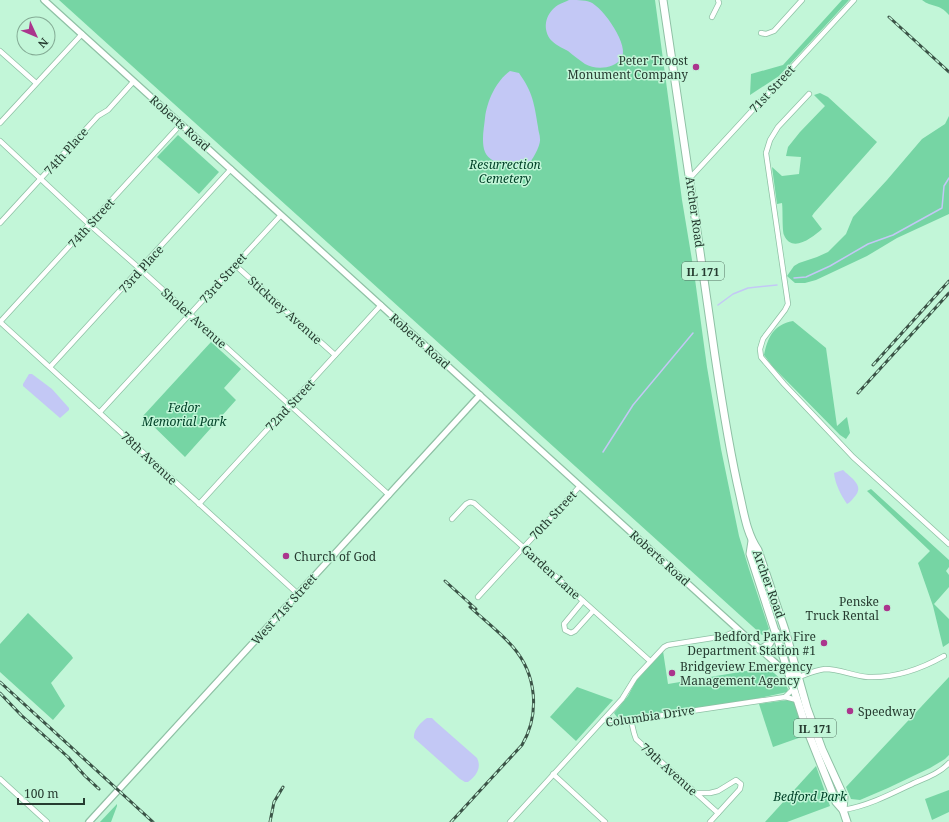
<svg xmlns="http://www.w3.org/2000/svg" width="949" height="822" font-family="'Noto Serif',serif">
  <style>
    .green { fill: #76d5a4 }
    .water { fill: #c3c8f5 }
    .lines { fill: none; stroke-linecap: round; stroke-linejoin: round }
    .stream { stroke: #c3c8f5; stroke-width: 1.5 }
    .minor-casing { stroke: #8fc1a5; stroke-width: 6 }
    .tertiary-casing { stroke: #8fc1a5; stroke-width: 8 }
    .primary-casing { stroke: #8fc1a5; stroke-width: 9 }
    .minor { stroke: #fff; stroke-width: 4.5 }
    .tertiary { stroke: #fff; stroke-width: 5.5 }
    .primary { stroke: #fff; stroke-width: 7 }
    .rail-casing { stroke: #3b5447; stroke-width: 3 }
    .rail { stroke: #c2f6d8; stroke-width: 1.5; stroke-dasharray: 4.5; stroke-linecap: butt }
    .poi-dot { fill: #ab358d; stroke: #c2f6d8; stroke-width: 1.5 }
    .labels { text-anchor: middle; dominant-baseline: central; stroke-width: 3; stroke-linejoin: round; paint-order: stroke }
    .shield { fill: #c2f6d8; stroke: #557362; stroke-width: 1 }
    .shield-label { font-size: 11px; font-weight: bold; fill: #263b30 }
    .poi-label { font-size: 12px; fill: #263b30; stroke: #c2f6d8; text-anchor: end }
    .street-label { font-size: 12px; fill: #263b30; stroke: #c2f6d8 }
    .park-label { font-size: 12px; font-style: italic; fill: #014128; stroke: #c2f6d8 }
  </style>
  <rect width="100%" height="100%" fill="#c2f6d8"/>
  <g class="green">
    <path d="M59,0H655L682,200L694,272L707,367L721,449L739,536L749,569L769,629L762,635Z"/>
    <path d="M842,0H849L779,76L750,95L751,74L783,65Z"/>
    <path d="M922,0H949V15C939,3 932,8 922,0Z"/>
    <path d="M820,93L828,97L877,142L814,213L812,216L822,229C813,237 792,254 784,235C782,230 783,210 782,203L777,204L772,167L782,176L799,174L801,157L786,156L788,147L800,132L825,106L814,95Z"/>
    <path d="M949,116V214L897,238L867,256L816,280L805,283H795L787,276L794,266L799,263L817,257L828,252L846,234L853,217L887,180L922,139L945,124Z"/>
    <path d="M178,135L219,172L199,194L157,157Z"/>
    <path d="M793,321L826,348L837,426L847,417L850,433L846,439L840,435L773,367L764,355C768,337 773,325 793,321Z"/>
    <path d="M211,342L241,369L224,388L236,400L185,457L143,416Z"/>
    <path d="M871,489L949,560V567L946,571L949,575V587L934,604L949,619V643L943,647L933,606L918,563L930,551L867,491Z"/>
    <path d="M28,613L71,655L73,658L51,683L65,706L53,720L0,672V644Z"/>
    <path d="M663,651L668,684L758,669L764,664L785,683L788,689L787,692L755,699L678,711L617,717L614,713L628,696L636,681Z"/>
    <path d="M949,677V755L945,759L930,768L888,788L860,800L851,799L846,787Z"/>
    <path d="M577,687L613,700L576,741L550,717Z"/>
    <path d="M788,700L795,702L807,735L773,747L759,704Z"/>
    <path d="M816,766L830,806L787,822H765Z"/>
    <path d="M949,790V812L932,820L925,799Z"/>
    <path d="M117,804V806L111,822H100Z"/>
  </g>
  <g class="water">
    <path d="M569,0C575,0 584,0 590,2C603,7 631,47 621,59C614,69 595,70 585,64C579,60 573,55 568,51C562,48 554,44 550,39C542,27 546,13 558,5C561,3 566,2 569,0Z"/>
    <path d="M510,71L519,73C533,93 534,103 538,127C538,130 540,135 540,139C541,145 532,161 527,166C518,174 488,162 485,152C481,142 484,128 485,118C487,101 496,81 510,71Z"/>
    <path d="M29,374H32L52,389L69,408V410L60,418L23,386V384Z"/>
    <path d="M843,470C850,477 864,485 856,495C853,498 851,502 847,504C841,495 835,484 834,473Z"/>
    <path d="M427,718H432L436,722L477,758C482,768 476,776 468,782H465L460,779L414,738C413,730 421,722 427,718Z"/>
  </g>
  <g class="lines">
    <g class="stream">
      <path d="M794,278L806,277L830,266L868,244L893,235L942,208L944,186L949,178"/>
      <path d="M718,305L733,294L748,288L777,285"/>
      <path d="M603,452L633,405L693,333"/>
    </g>
    <defs>
      <g id="minor">
        <path d="M712,17L719,3L718,0"/>
        <path d="M761,33L766,34L774,31L802,0"/>
        <path d="M0,51L36,83"/>
        <path d="M809,94L778,127L770,140L766,153L788,304L785,310L763,339L760,349L761,357L784,384L853,457L949,544"/>
        <path d="M0,123L82,34"/>
        <path d="M0,141L90,225L140,269L389,495"/>
        <path d="M690,178L854,0"/>
        <path d="M0,223L98,116L108,110L133,82"/>
        <path d="M235,265L335,355"/>
        <path d="M0,322L298,594"/>
        <path d="M0,322L181,124"/>
        <path d="M50,367L231,169"/>
        <path d="M100,412L281,215"/>
        <path d="M199,504L381,305"/>
        <path d="M452,519L466,504L470,502L474,503L650,661"/>
        <path d="M478,597L580,486"/>
        <path d="M583,601L564,624L565,630L571,633L575,631L593,611"/>
        <path d="M799,677C807,674 816,670 825,669C840,669 853,676 868,677C894,678 921,669 944,656"/>
        <path d="M785,697L794,688"/>
        <path d="M603,720L622,699L635,678L664,647L668,645L725,636L738,630"/>
        <path d="M631,720L634,733L636,739L718,813"/>
        <path d="M553,774L605,822"/>
        <path d="M0,779L47,822"/>
        <path d="M696,793H710L718,791L736,780L741,784L740,789L710,822"/>
        <path d="M843,810C868,806 891,794 914,783C926,778 940,773 949,763"/>
        <path d="M510,822L603,720H631L785,697L797,700"/>
      </g>
      <g id="tertiary">
        <path d="M44,0L762,651L779,666L789,670L798,677"/>
        <path d="M89,822L480,395"/>
      </g>
      <g id="primary">
        <path d="M663,0C681,119 698,237 715,356C722,403 729,449 740,496C744,514 747,534 758,550L785,630L807,708L822,749L844,797L843,810"/>
        <path d="M752,541L750,554L806,727L836,802L843,810L847,822"/>
        <path d="M760,650L769,644L776,632"/>
      </g>
    </defs>
    <use href="#minor" class="minor-casing"/>
    <use href="#tertiary" class="tertiary-casing"/>
    <use href="#primary" class="primary-casing"/>
    <use href="#minor" class="minor"/>
    <use href="#tertiary" class="tertiary"/>
    <use href="#primary" class="primary"/>
    <defs>
      <g id="rail">
        <path d="M889,17L949,72"/>
        <path d="M873,365L949,281"/>
        <path d="M858,393L949,293"/>
        <path d="M445,581L476,609"/>
        <path d="M0,682L153,822"/>
        <path d="M0,693L21,715L68,757L85,776L99,789"/>
        <path d="M270,822L274,802L283,787"/>
        <path d="M451,822L522,745C540,714 537,675 513,647C500,632 484,620 470,607"/>
      </g>
    </defs>
    <use href="#rail" class="rail-casing"/>
    <use href="#rail" class="rail"/>
  </g>
  <g class="poi-dot">
    <circle cx="696" cy="67" r="4"/>
    <circle cx="286" cy="556" r="4"/>
    <circle cx="887" cy="608" r="4"/>
    <circle cx="824" cy="643" r="4"/>
    <circle cx="672" cy="673" r="4"/>
    <circle cx="850" cy="711" r="4"/>
  </g>
  <g class="labels">
    <g class="shield">
      <rect x="682" y="262" width="42" height="18" rx="3"/>
      <rect x="794" y="719" width="42" height="18" rx="3"/>
    </g>
    <g class="shield-label">
      <text x="703" y="271">IL 171</text>
      <text x="815" y="728">IL 171</text>
    </g>
    <g class="poi-label">
      <text x="688" y="60">Peter Troost<tspan x="688" dy="14">Monument Company</tspan></text>
      <text x="294" y="556" text-anchor="start">Church of God</text>
      <text x="879" y="601">Penske<tspan x="879" dy="14">Truck Rental</tspan></text>
      <text x="816" y="636">Bedford Park Fire<tspan x="816" dy="14">Department Station #1</tspan></text>
      <text x="680" y="666" text-anchor="start">Bridgeview Emergency<tspan x="680" dy="14">Management Agency</tspan></text>
      <text x="858" y="711" text-anchor="start">Speedway</text>
    </g>
    <g class="street-label">
      <text transform="translate(772 89) rotate(-47)">71st Street</text>
      <text transform="translate(180 123) rotate(42)">Roberts Road</text>
      <text transform="translate(66 151) rotate(-48)">74th Place</text>
      <text transform="translate(695 212) rotate(82)">Archer Road</text>
      <text transform="translate(91 223) rotate(-48)">74th Street</text>
      <text transform="translate(141 269) rotate(-48)">73rd Place</text>
      <text transform="translate(223 278) rotate(-48)">73rd Street</text>
      <text transform="translate(285 310) rotate(42)">Stickney Avenue</text>
      <text transform="translate(194 318) rotate(42)">Sholer Avenue</text>
      <text transform="translate(420 341) rotate(42)">Roberts Road</text>
      <text transform="translate(290 405) rotate(-47)">72nd Street</text>
      <text transform="translate(149 458) rotate(43)">78th Avenue</text>
      <text transform="translate(553 515) rotate(-47)">70th Street</text>
      <text transform="translate(660 558) rotate(42)">Roberts Road</text>
      <text transform="translate(551 572) rotate(42)">Garden Lane</text>
      <text transform="translate(769 584) rotate(70)">Archer Road</text>
      <text transform="translate(284 609) rotate(-48)">West 71st Street</text>
      <text transform="translate(650 716) rotate(-8)">Columbia Drive</text>
      <text transform="translate(669 769) rotate(42)">79th Avenue</text>
    </g>
    <g class="park-label">
      <text x="505" y="164">Resurrection<tspan x="505" dy="14">Cemetery</tspan></text>
      <text x="184" y="407">Fedor<tspan x="184" dy="14">Memorial Park</tspan></text>
      <text x="810" y="796">Bedford Park</text>
    </g>
  </g>
  <g transform="translate(36 36) rotate(134)"><circle r="19" fill="#c2f6d8" stroke="#84ab95"/>
  <path d="M0-3L7 15L0 10L-7 15Z" fill="#ab358d"/>
  <text y="-6" font-size="11" font-weight="bold" text-anchor="middle" fill="#263b30">N</text>
  </g>
  <path d="M18 798v6h66v-6" fill="none" stroke="#263b30" stroke-width="2"/>
  <text x="24" y="798" font-size="12" fill="#263b30" stroke="#c2f6d8" stroke-width="3" paint-order="stroke">100 m</text>
</svg>
